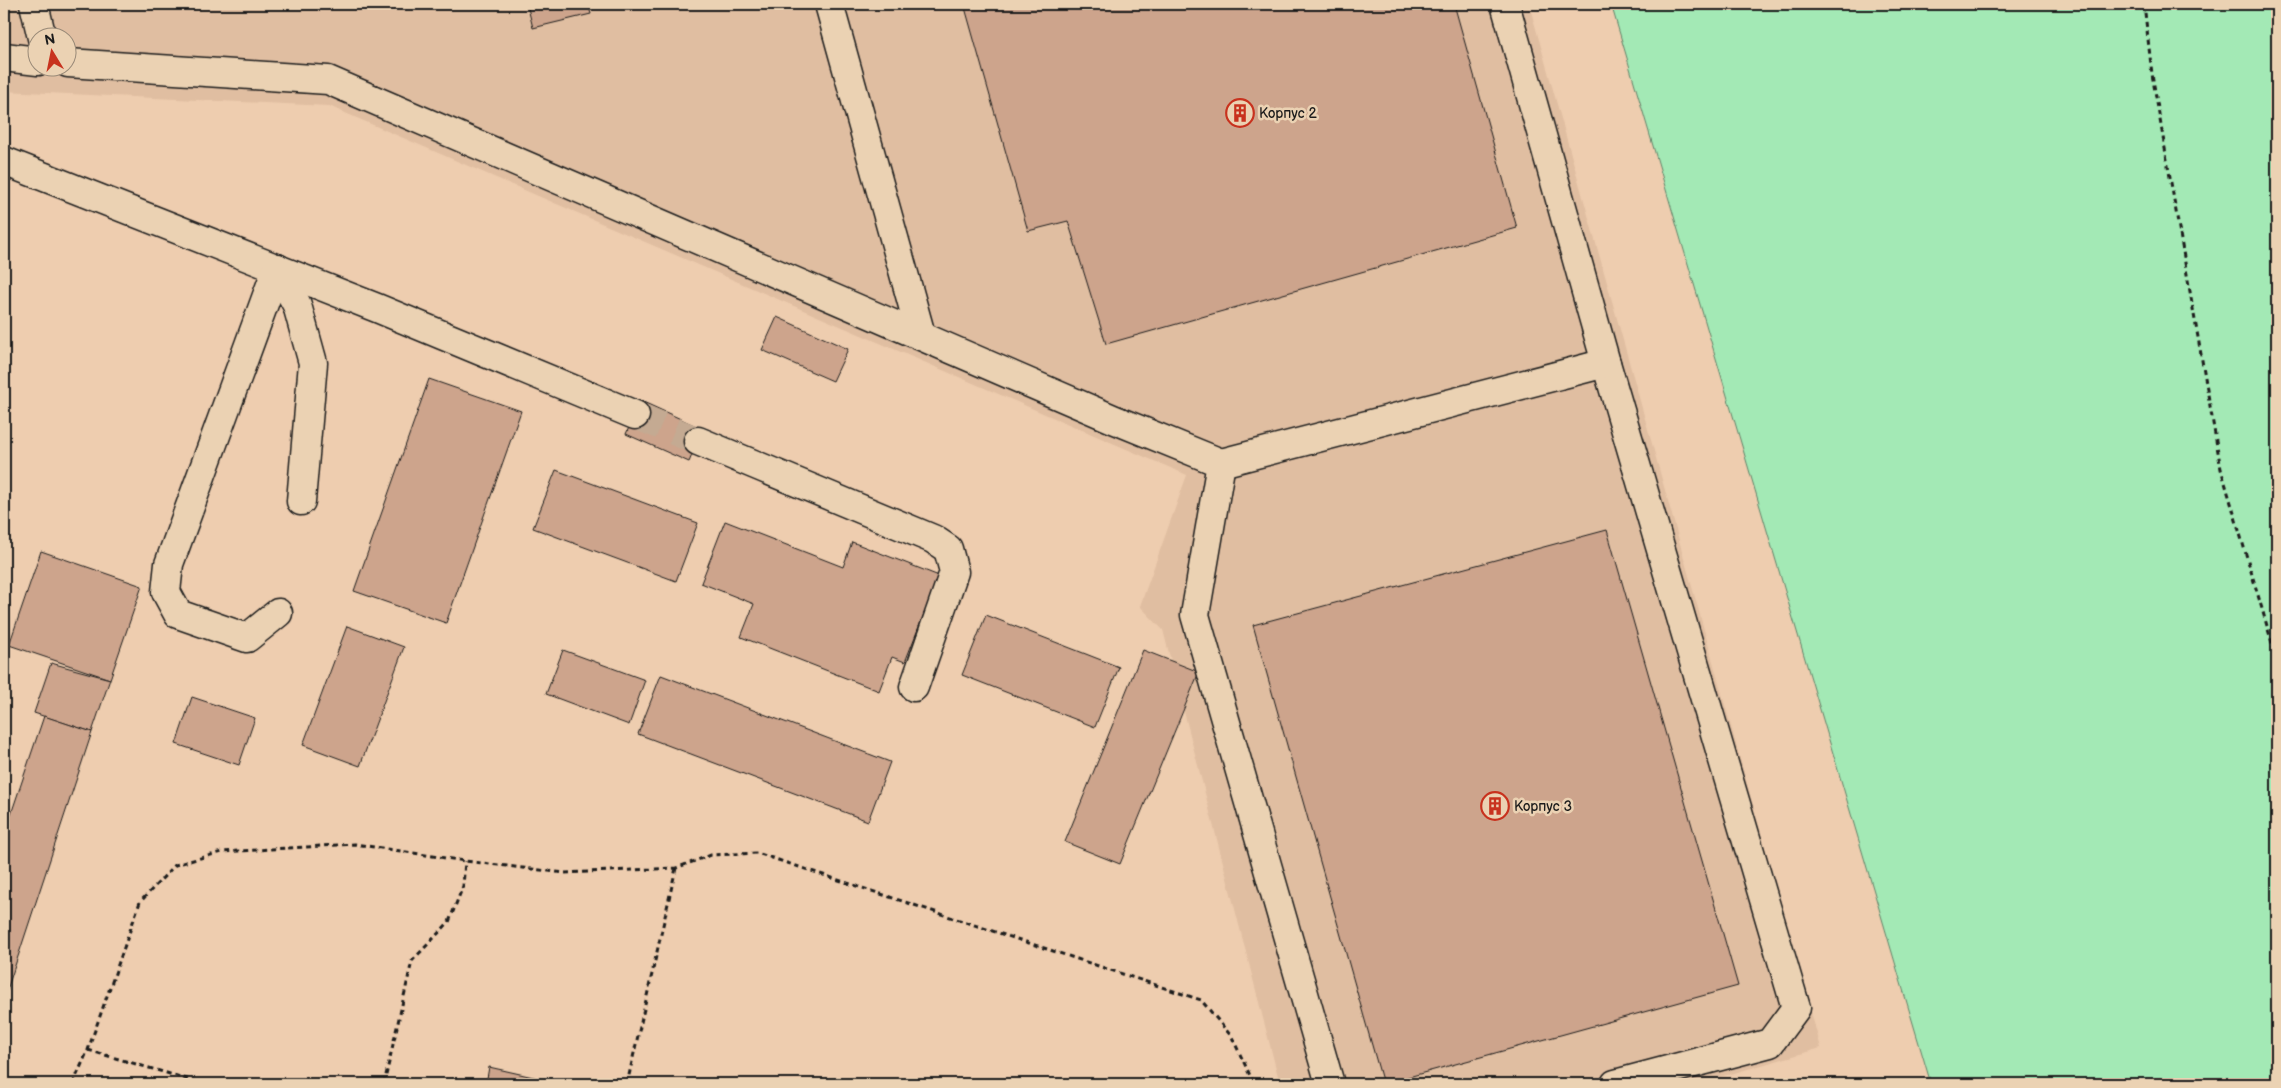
<svg xmlns="http://www.w3.org/2000/svg" width="2281" height="1088" font-family="'Balsamiq Sans',sans-serif">
  <style>
    .built { fill: #e0bea1; fill-rule: evenodd }
    .green { fill: #a3e9b5; stroke: #608268 }
    .building { fill: #cda48c; stroke: #1c1c1c }
    .lines { fill: none; stroke-linecap: round; stroke-linejoin: round }
    .minor-tunnel { stroke: #c4aa92; stroke-width: 28; stroke-dasharray: 28 14; stroke-linecap: butt }
    .minor-casing { stroke: #1c1c1c; stroke-width: 31 }
    .path { stroke: #1c1c1c; stroke-width: 3; stroke-dasharray: 5 4; stroke-linecap: butt }
    .minor { stroke: #ebd2b3; stroke-width: 28 }
    .labels { text-anchor: middle; dominant-baseline: central; stroke-width: 5; stroke-linejoin: round; paint-order: stroke }
    .poi-label { font-size: 14px; fill: #1c1c1c; stroke: #ebd2b3; text-anchor: start }
  </style>
  <rect width="100%" height="100%" fill="#eecdaf"/>
  <filter id="ink" filterUnits="userSpaceOnUse"><feTurbulence type="fractalNoise" baseFrequency=".02" numOctaves="2"/><feDisplacementMap in="SourceGraphic" scale="10" xChannelSelector="R" yChannelSelector="G"/><feConvolveMatrix kernelMatrix="1 2 1 2 8 2 1 2 1" color-interpolation-filters="sRGB"/></filter>
  <g filter="url(#ink)">
    <path class="built" d="M4,4H1529L1821,1048L1696,1084H1280L1163,630L1140,606L1187,475L329,106L4,91ZM38,38H68V68H38Z"/>
    <path class="green" d="M1611,4H2277V1084H1931Z"/>
    <g class="building">
      <path d="M527,4H588L591,14L533,28Z"/>
      <path d="M964,4H1454L1517,228L1106,344L1068,221L1028,231Z"/>
      <path d="M777,317L848,349L833,381L762,350Z"/>
      <path d="M429,379L521,411L446,623L354,591Z"/>
      <path d="M641,401L703,429L689,462L626,434Z"/>
      <path d="M556,470L698,523L676,581L533,528Z"/>
      <path d="M725,521L843,567L852,542L939,576L905,662L892,657L879,691L741,637L754,604L701,583Z"/>
      <path d="M1607,530L1738,986L1383,1084L1253,625Z"/>
      <path d="M41,551L142,586L110,679L9,645Z"/>
      <path d="M986,615L1119,667L1095,727L962,675Z"/>
      <path d="M347,626L404,647L360,766L303,745Z"/>
      <path d="M563,650L645,680L629,725L546,694Z"/>
      <path d="M1143,650L1199,672L1120,864L1065,842Z"/>
      <path d="M4,653L9,655L4,669Z"/>
      <path d="M51,663L110,679L92,732L34,713Z"/>
      <path d="M661,675L890,762L868,821L638,734Z"/>
      <path d="M192,697L255,718L239,765L176,744Z"/>
      <path d="M44,716L92,732L4,999V835Z"/>
      <path d="M489,1067L542,1079L541,1084H486Z"/>
    </g>
    <g class="lines">
      <path class="minor-tunnel" d="M635,415L698,441"/>
      <defs>
        <g id="minor">
          <path d="M34,4L42,38"/>
          <path d="M829,4L921,335"/>
          <path d="M1505,4L1606,363L1796,1008L1770,1043L1615,1084"/>
          <path d="M4,57L38,61"/>
          <path d="M68,63L328,80L1113,419L1221,463L1195,615L1330,1084"/>
          <path d="M4,161L377,308L635,415"/>
          <path d="M277,268L169,564L166,592L178,614L247,638L278,613"/>
          <path d="M277,268L297,305L313,363L301,501"/>
          <path d="M698,441L933,539L948,549L954,572L914,687"/>
          <path d="M1221,463L1606,363"/>
        </g>
      </defs>
      <use href="#minor" class="minor-casing"/>
      <g class="path">
        <path d="M2139,4L2144,12"/>
        <path d="M2144,4L2152,74L2221,469L2277,660"/>
        <path d="M88,1050L204,1084"/>
        <path d="M73,1084L88,1050L140,902L175,865L222,852L355,844L465,861L565,873L676,868L711,855L757,853L1201,1000L1232,1037L1254,1084"/>
        <path d="M384,1084L412,961L449,922L463,886L465,861"/>
        <path d="M627,1084L676,868"/>
      </g>
      <use href="#minor" class="minor"/>
    </g>
  </g>
  <defs>
    <symbol id="building-ring" viewBox="-11 -11 22 22"><circle r="9.5" fill="#ebd2b3" stroke="#c8321e" stroke-width="1.5"/><path d="M-4-6H4V6H1V3H-1V6H-4ZM-2.5-4.3h1.7v1.8h-1.7ZM.8-4.3h1.7v1.8H.8ZM-2.5-1h1.7V.8h-1.7ZM.8-1h1.7V.8H.8Z" fill="#c8321e"/></symbol>
  </defs>
  <g fill-rule="evenodd">
    <use href="#building-ring" x="1224" y="97" width="32" height="32"/>
    <use href="#building-ring" x="1479" y="790" width="32" height="32"/>
  </g>
  <g class="labels">
    <g class="poi-label">
      <text x="1259" y="113">Корпус 2</text>
      <text x="1514" y="806">Корпус 3</text>
    </g>
  </g>
  <rect width="2281" height="1088" fill="none" stroke="#ebd2b3" stroke-width="20"/>
  <rect x="10" y="10" width="2261" height="1068" fill="none" stroke="#1c1c1c" stroke-width="2" filter="url(#ink)"/>
  <g transform="translate(52 52) rotate(350)"><circle r="24" fill="#ebd2b3" stroke="#988977"/>
  <path d="M0-4L9 19L0 12L-9 19Z" fill="#c8321e"/>
  <text y="-8" font-size="14" font-weight="bold" text-anchor="middle" fill="#1c1c1c">N</text>
  </g>
</svg>
